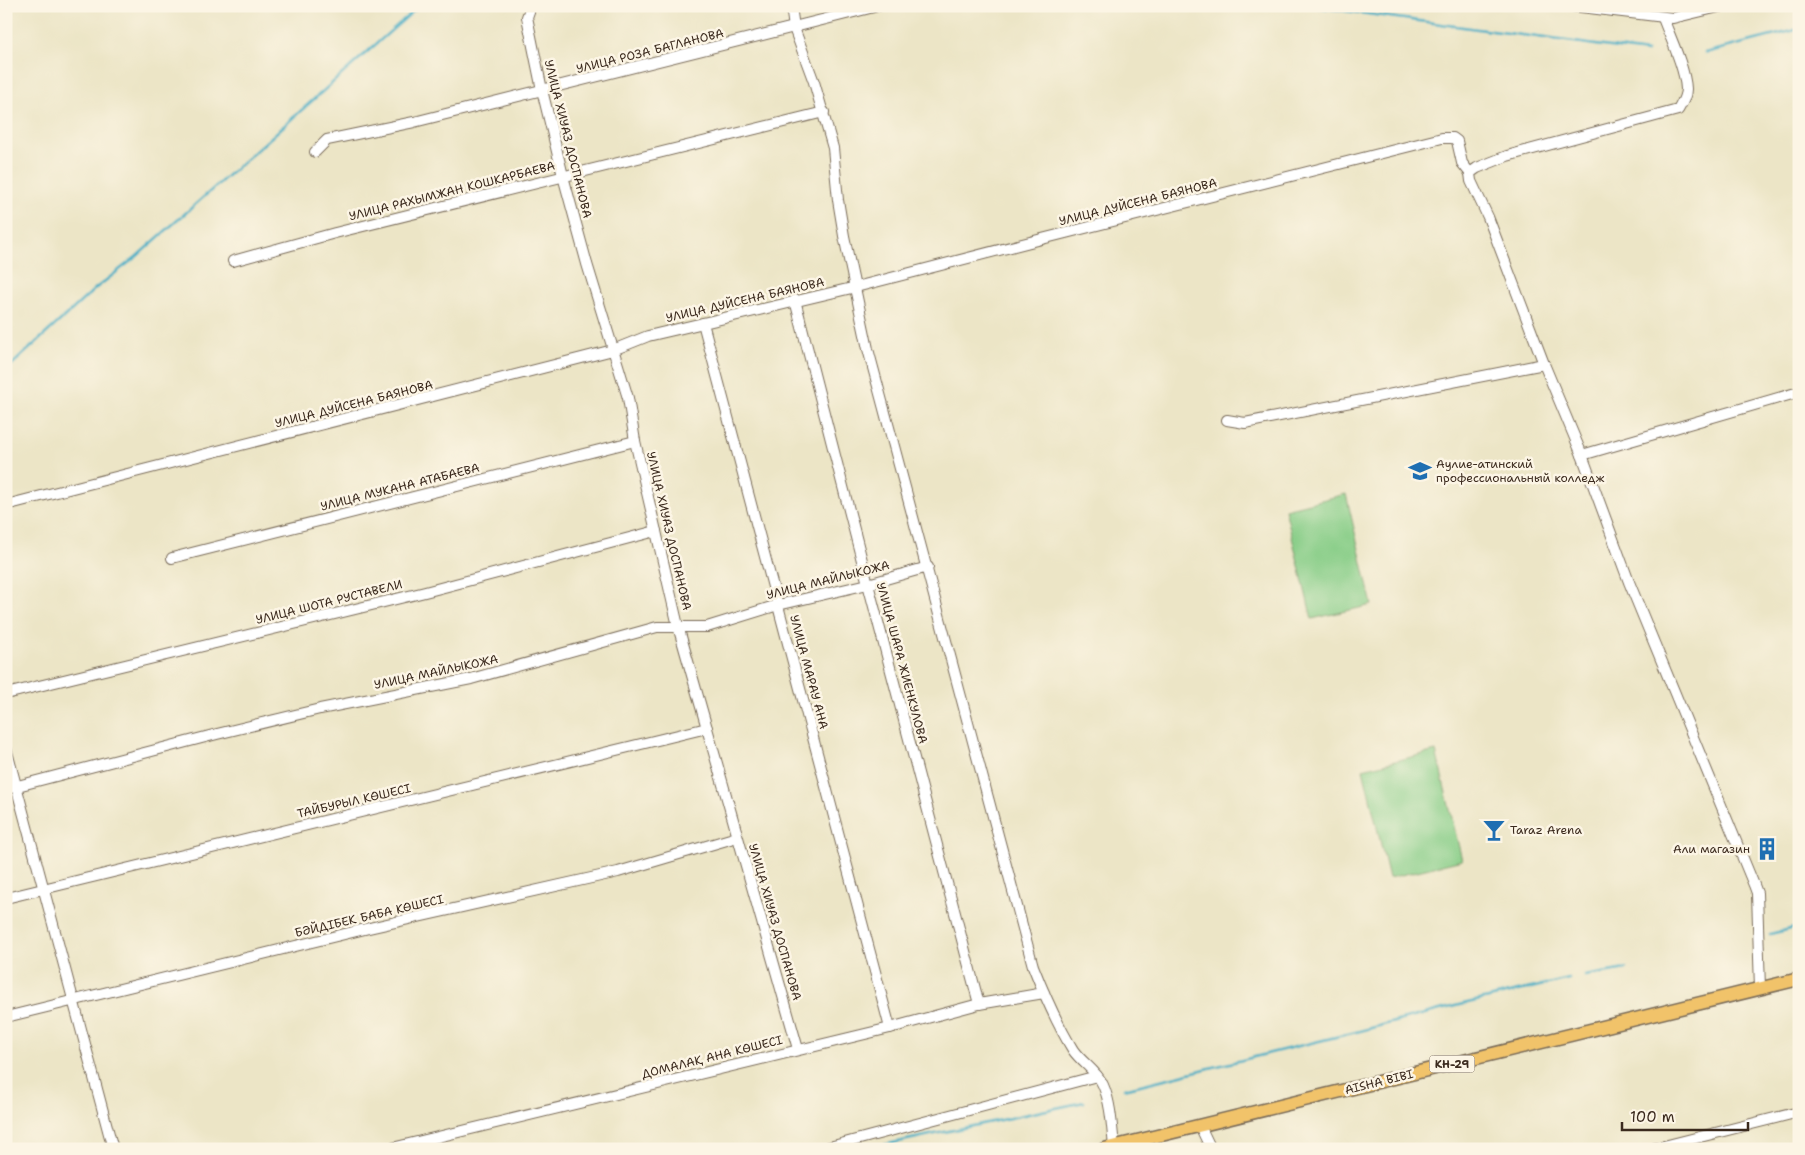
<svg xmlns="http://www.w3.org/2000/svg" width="1805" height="1155" font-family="'Shantell Sans',sans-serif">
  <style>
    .green { fill: #87cd87; stroke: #617c52 }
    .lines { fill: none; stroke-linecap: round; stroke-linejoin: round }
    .stream { stroke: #46aec6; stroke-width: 2.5 }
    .minor-casing { stroke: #796b59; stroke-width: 12 }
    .major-casing { stroke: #796b59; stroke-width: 15 }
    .minor { stroke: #fff; stroke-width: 10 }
    .major { stroke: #f1c36a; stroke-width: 12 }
    .labels { text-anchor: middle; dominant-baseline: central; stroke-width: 5; stroke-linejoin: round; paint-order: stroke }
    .shield { fill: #fcf5e5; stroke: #75675a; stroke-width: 1 }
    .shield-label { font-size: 11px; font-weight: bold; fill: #3b2a1e }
    .street-label { font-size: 12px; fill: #3b2a1e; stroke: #fcf5e5 }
    .poi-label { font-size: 12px; fill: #3b2a1e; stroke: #fcf5e5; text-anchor: start }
  </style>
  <rect width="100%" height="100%" fill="#fcf5e5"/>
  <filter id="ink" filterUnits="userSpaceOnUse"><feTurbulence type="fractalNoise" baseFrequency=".02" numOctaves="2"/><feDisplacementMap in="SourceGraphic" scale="10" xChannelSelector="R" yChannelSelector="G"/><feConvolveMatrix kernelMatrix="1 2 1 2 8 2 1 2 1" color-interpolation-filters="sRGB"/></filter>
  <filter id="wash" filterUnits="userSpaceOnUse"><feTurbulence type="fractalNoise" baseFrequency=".0096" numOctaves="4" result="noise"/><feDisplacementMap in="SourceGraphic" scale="20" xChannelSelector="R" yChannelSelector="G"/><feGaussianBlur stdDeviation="1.12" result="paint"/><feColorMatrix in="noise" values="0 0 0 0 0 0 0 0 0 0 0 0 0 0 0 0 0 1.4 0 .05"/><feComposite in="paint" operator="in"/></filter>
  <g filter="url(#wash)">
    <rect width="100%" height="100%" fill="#ece5c6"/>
    <g class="green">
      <path d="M1346,494L1372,605L1312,619L1285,509Z"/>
      <path d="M1436,751L1462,860L1389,878L1363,769Z"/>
    </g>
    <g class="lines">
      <g class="stream">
        <path d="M1309,6L1647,52"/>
        <path d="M1705,53L1799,29"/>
        <path d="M6,370L96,288L136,257L419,6"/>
        <path d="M1770,934L1799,927"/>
        <path d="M1585,976L1626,969"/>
        <path d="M1124,1089L1356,1032L1459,1005L1569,979"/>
        <path d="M865,1149L1084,1102"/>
      </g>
    </g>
  </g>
  <g filter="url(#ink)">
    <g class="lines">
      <defs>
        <g id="minor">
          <path d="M531,6L527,17L542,90L563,176L587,264L628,398L635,441L678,626L798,1049"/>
          <path d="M791,6L794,28L814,82L833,148L838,200L844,236L868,349L1033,966C1044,994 1057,1024 1073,1050C1082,1063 1097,1071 1103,1085C1111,1103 1112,1128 1114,1147"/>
          <path d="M1572,6L1673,18L1723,6"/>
          <path d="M1663,18C1670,37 1685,68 1686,89C1686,97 1682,103 1678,110L1507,156L1477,168L1470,173L1471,181L1488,217L1544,364L1582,455L1629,582L1754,885L1757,893L1760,989"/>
          <path d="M315,152L327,140L414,122L878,6"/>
          <path d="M233,261L335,233L824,112"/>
          <path d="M795,300L868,584L979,1004"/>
          <path d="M703,323L890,1028"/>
          <path d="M1227,420L1245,423L1544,364"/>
          <path d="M1582,455L1799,392"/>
          <path d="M6,505L613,350L648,336L856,287L1030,242L1442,138H1453L1457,141L1462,163L1470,173"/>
          <path d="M172,558L635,441"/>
          <path d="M6,694L425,592L656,531"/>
          <path d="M6,748L113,1149"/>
          <path d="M6,789L217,734L320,709L471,679L657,627H707L778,605L868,584L928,567"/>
          <path d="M6,898L707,728"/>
          <path d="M6,1017L369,928L618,872L737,837"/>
          <path d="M1200,1126L1211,1149"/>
          <path d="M388,1149L890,1028L979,1004L1044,993"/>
          <path d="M822,1149L1097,1076"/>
          <path d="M1652,1149L1799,1112"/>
        </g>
        <path id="major" d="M1104,1149L1799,979"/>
      </defs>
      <use href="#minor" class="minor-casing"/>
      <use href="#major" class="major-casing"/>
      <use href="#minor" class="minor"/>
      <use href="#major" class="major"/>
    </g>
  </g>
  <defs>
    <symbol id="university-bare" viewBox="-9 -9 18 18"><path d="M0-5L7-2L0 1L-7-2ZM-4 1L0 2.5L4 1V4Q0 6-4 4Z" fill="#1f6fb2" stroke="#fcf5e5" stroke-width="2.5" paint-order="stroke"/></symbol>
    <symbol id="bar-bare" viewBox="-9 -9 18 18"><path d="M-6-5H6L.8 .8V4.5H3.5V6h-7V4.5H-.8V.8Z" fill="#1f6fb2" stroke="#fcf5e5" stroke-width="2.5" paint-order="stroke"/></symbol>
    <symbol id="building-bare" viewBox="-9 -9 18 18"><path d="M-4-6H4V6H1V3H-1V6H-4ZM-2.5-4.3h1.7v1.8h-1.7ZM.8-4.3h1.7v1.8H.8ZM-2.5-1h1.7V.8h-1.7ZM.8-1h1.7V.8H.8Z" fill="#1f6fb2" stroke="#fcf5e5" stroke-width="2.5" paint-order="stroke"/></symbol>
  </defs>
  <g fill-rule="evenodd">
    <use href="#university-bare" x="1404" y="455" width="32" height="32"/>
    <use href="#bar-bare" x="1478" y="814" width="32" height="32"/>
    <use href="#building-bare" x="1751" y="833" width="32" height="32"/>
  </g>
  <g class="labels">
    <rect class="shield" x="1429.5" y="1055.5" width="45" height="17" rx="4"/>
    <g class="shield-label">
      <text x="1452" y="1064">КН-29</text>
    </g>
    <g class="street-label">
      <text transform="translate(650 51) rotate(-14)">УЛИЦА РОЗА БАГЛАНОВА</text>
      <text transform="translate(568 139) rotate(76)">УЛИЦА ХИУАЗ ДОСПАНОВА</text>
      <text transform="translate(452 191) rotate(-14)">УЛИЦА РАХЫМЖАН КОШКАРБАЕВА</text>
      <text transform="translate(1138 202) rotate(-14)">УЛИЦА ДУЙСЕНА БАЯНОВА</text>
      <text transform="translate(745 300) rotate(-13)">УЛИЦА ДУЙСЕНА БАЯНОВА</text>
      <text transform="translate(354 404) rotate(-14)">УЛИЦА ДУЙСЕНА БАЯНОВА</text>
      <text transform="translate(400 487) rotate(-14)">УЛИЦА МУКАНА АТАБАЕВА</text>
      <text transform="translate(669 531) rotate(77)">УЛИЦА ХИУАЗ ДОСПАНОВА</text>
      <text transform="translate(828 580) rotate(-14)">УЛИЦА МАЙЛЫКОЖА</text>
      <text transform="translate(329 602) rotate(-14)">УЛИЦА ШОТА РУСТАВЕЛИ</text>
      <text transform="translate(902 663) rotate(75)">УЛИЦА ШАРА ЖИЕНКУЛОВА</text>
      <text transform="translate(436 672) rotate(-12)">УЛИЦА МАЙЛЫКОЖА</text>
      <text transform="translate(809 672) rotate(75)">УЛИЦА МАРАУ АНА</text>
      <text transform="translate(354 801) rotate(-13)">ТАЙБУРЫЛ КӨШЕСІ</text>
      <text transform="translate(369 916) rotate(-13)">БӘЙДІБЕК БАБА КӨШЕСІ</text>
      <text transform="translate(775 922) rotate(74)">УЛИЦА ХИУАЗ ДОСПАНОВА</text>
      <text transform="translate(712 1057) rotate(-14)">ДОМАЛАҚ АНА КӨШЕСІ</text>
      <text transform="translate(1379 1082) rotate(-14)">AISHA BIBI</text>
    </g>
    <g class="poi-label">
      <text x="1436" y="464">Аулие-атинский<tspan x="1436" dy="14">профессиональный колледж</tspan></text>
      <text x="1510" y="830">Taraz Arena</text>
      <text x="1750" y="849" text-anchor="end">Али магазин</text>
    </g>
  </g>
  <rect width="1805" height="1155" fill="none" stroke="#fcf5e5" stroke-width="25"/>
  <path d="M1622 1122v8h126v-8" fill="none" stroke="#3b2a1e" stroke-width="2.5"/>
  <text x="1630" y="1122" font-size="15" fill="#3b2a1e" stroke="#fcf5e5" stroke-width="4" paint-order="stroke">100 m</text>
</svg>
